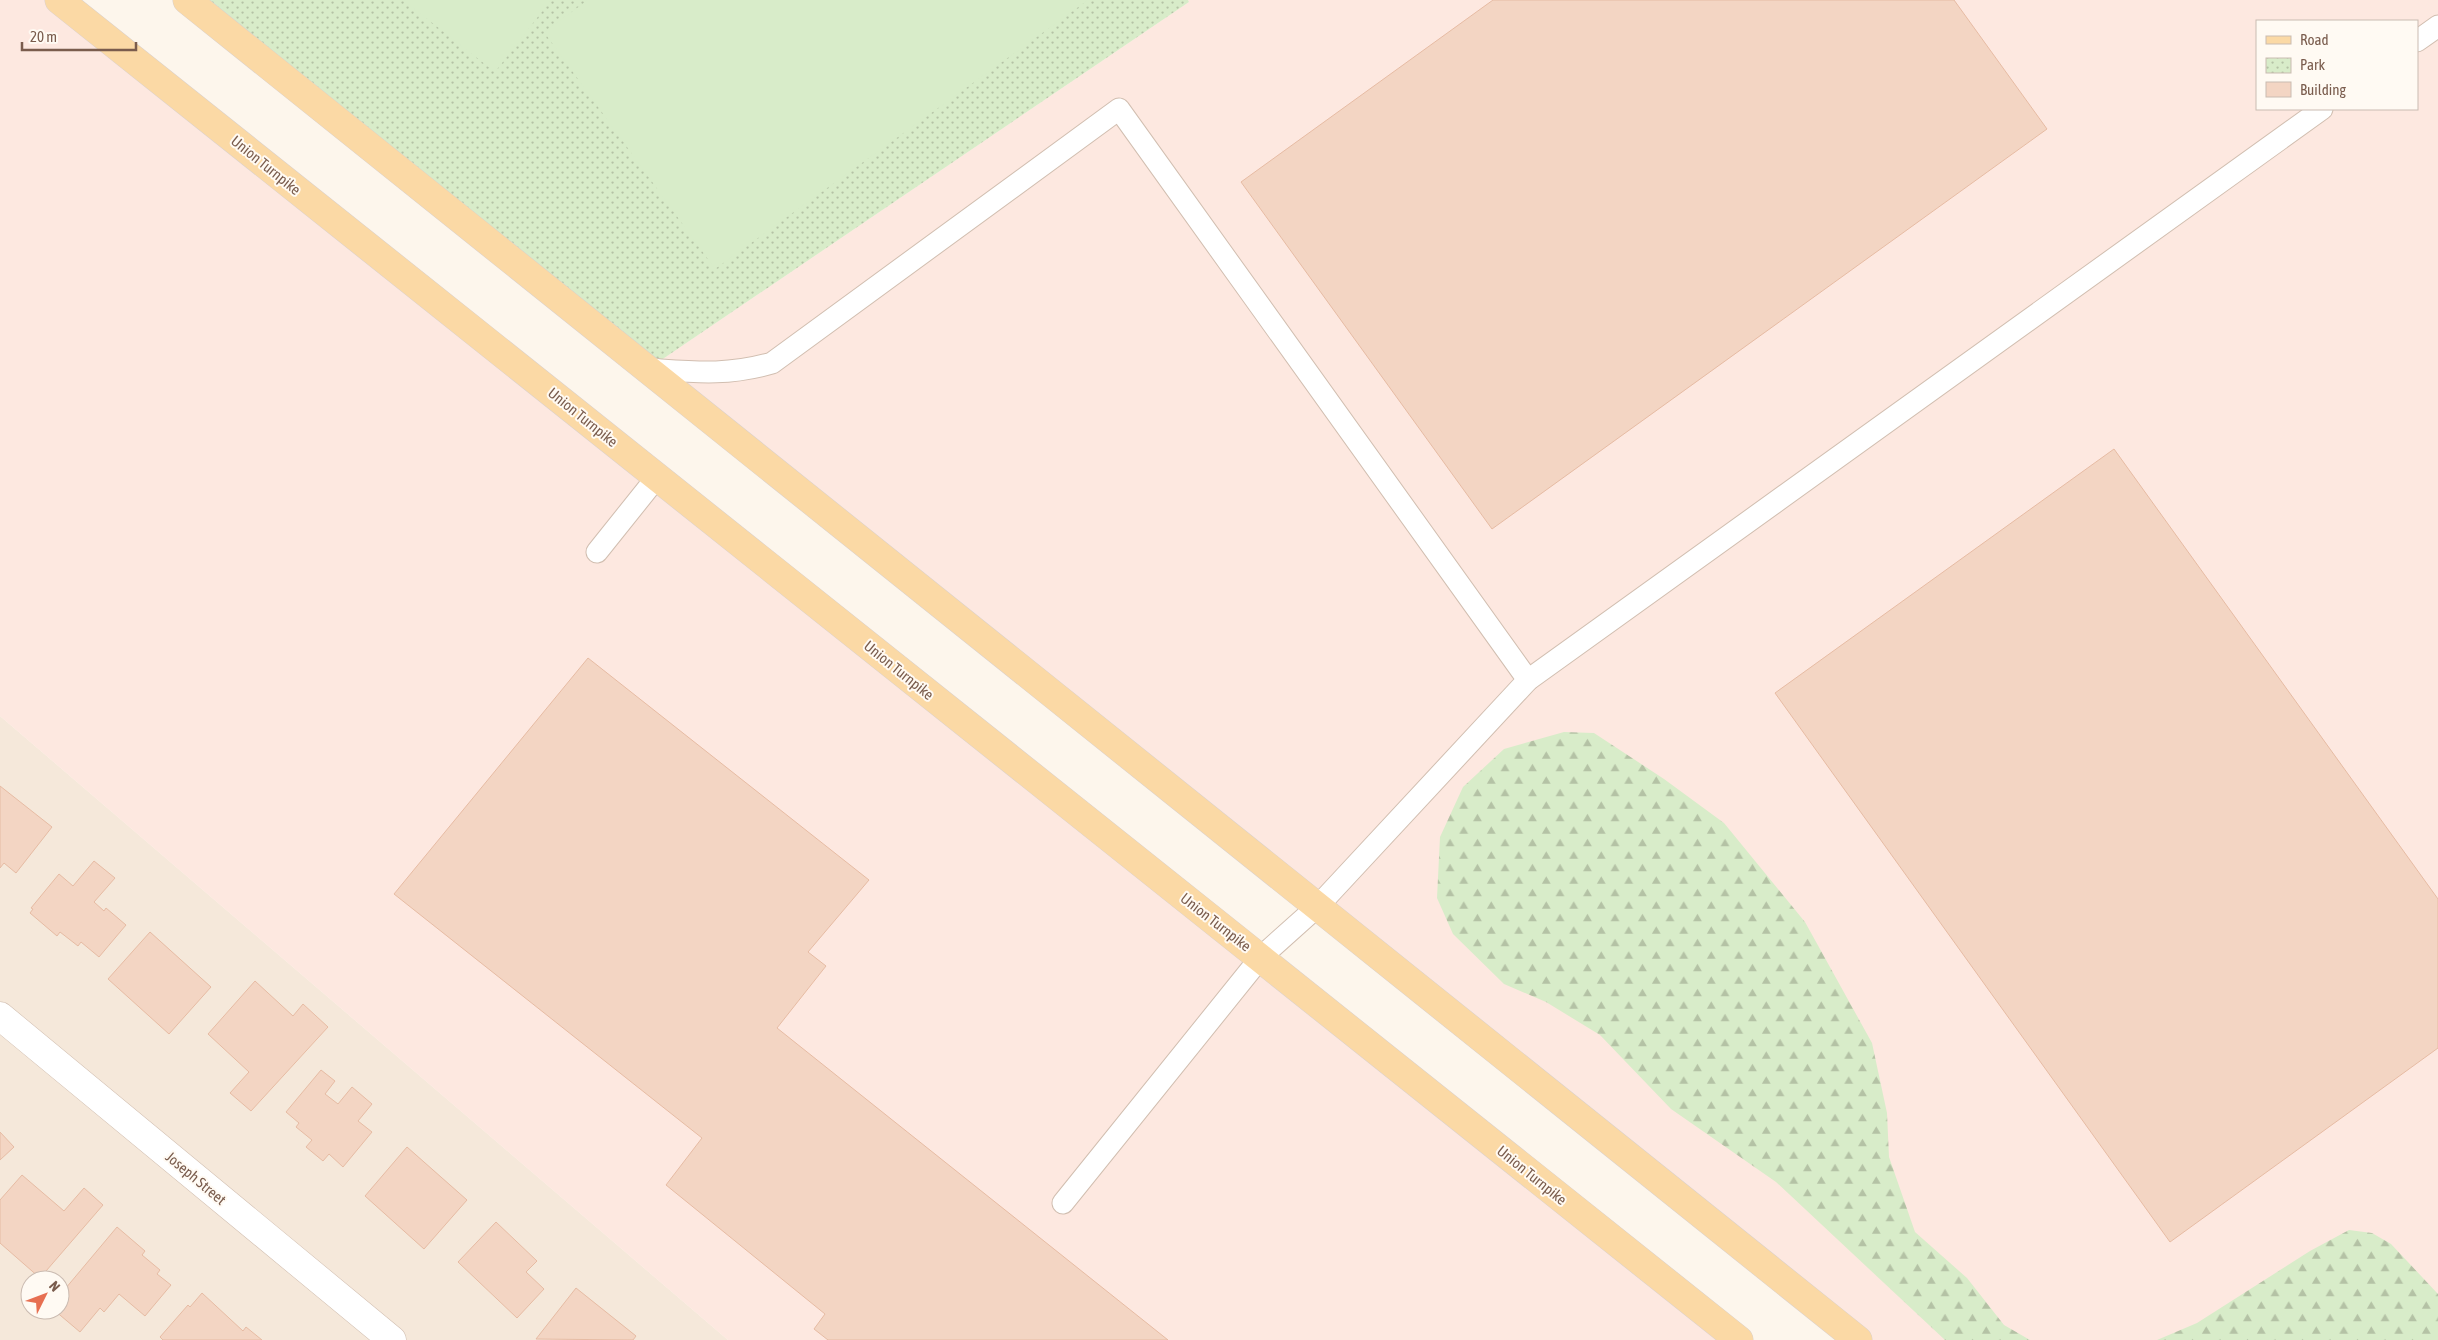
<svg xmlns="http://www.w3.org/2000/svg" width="2438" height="1340" font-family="'Asap Condensed',sans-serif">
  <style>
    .residential { fill: #f5e8da; fill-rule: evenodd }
    .commercial { fill: #fde8e0; fill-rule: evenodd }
    .forest { fill: url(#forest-firs) }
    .park { fill: url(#park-dots) }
    .garden { fill: #d8ecc9 }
    .building { fill: #f3d5c3; stroke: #e6bba3 }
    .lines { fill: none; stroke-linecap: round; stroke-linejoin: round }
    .service-casing { stroke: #d1beb0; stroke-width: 23 }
    .minor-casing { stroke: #d1beb0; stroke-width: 29 }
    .primary-casing { stroke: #dad1cd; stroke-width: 29 }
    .service { stroke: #fff; stroke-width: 21 }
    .minor { stroke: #fff; stroke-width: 28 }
    .primary { stroke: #fbd9a5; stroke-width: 28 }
    .labels { text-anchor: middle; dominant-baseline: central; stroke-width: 4; stroke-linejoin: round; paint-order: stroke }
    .street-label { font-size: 15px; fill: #7a5c4d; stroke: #fffaf3 }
  </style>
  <defs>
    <pattern id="forest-firs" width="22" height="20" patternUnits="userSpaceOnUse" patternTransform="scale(1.25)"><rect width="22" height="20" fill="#d8ecc9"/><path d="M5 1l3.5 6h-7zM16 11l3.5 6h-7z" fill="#b4c2a5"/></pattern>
    <pattern id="park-dots" width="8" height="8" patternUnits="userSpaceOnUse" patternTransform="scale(1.25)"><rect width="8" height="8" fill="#d8ecc9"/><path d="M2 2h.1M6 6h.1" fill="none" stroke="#b4c2a5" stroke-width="1.8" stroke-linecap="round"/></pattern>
  </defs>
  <rect width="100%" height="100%" fill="#fdf6ec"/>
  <path class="residential" d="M0,716L728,1340H0ZM30,1280H60V1310H30Z"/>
  <g class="commercial">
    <path d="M0,0H59L1739,1340H728L0,716Z"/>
    <path d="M1188,0H2438V1340H1858L648,369L1189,2ZM2257,21H2417V109H2257Z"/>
  </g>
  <g class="forest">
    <path d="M1564,732L1594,733L1664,779L1724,823L1805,922L1872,1043L1887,1113L1889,1157L1915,1232L1967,1278L2004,1325L2030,1340H1945L1776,1182L1671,1109L1600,1035L1546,1002L1504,984L1453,934L1437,898L1440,837L1463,787L1504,749Z"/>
    <path d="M2349,1230L2372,1233L2391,1244L2438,1294V1340H2157L2197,1323L2310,1251Z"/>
  </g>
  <path class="park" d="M187,0H1188L1189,2L648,369Z"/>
  <g class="garden">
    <path d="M403,0H551L495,72Z"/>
    <path d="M588,0H1088L715,269L544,32Z"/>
  </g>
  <g class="building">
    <path d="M1493,0H1954L2047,129L1492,529L1241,182Z"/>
    <path d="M2114,449L2438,899V1048L2170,1242L1775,693Z"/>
    <path d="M588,658L869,880L808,952L826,966L777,1028L1168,1340H828L814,1329L825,1314L666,1185L702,1138L394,894Z"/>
    <path d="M0,786L52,827L16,873L4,863L0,868Z"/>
    <path d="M94,861L115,878L94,902L104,911L106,908L126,925L99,957L81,942L78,946L60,932L57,936L30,913L33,909L31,908L59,874L73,886Z"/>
    <path d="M150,932L211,987L169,1034L108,979Z"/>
    <path d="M255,981L293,1016L303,1004L328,1027L251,1111L230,1093L249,1072L208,1034Z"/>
    <path d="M321,1070L335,1081L325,1094L338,1104L352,1087L372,1104L358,1121L372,1132L343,1167L329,1154L323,1161L306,1147L312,1140L296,1127L299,1123L286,1112Z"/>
    <path d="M0,1132L14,1147L0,1160Z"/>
    <path d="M407,1147L467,1200L424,1249L365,1196Z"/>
    <path d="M22,1175L64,1211L84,1188L103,1205L40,1278L0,1243V1200Z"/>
    <path d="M496,1222L537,1261L526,1272L544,1289L517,1318L458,1262Z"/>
    <path d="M117,1227L145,1251L142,1255L160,1270L157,1274L171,1285L145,1316L119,1294L104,1312L100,1308L80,1332L54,1310H60V1295Z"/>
    <path d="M576,1288L636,1336L633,1340L536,1339Z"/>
    <path d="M202,1293L243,1331L246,1327L262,1340H163L160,1337L188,1305L190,1307Z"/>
  </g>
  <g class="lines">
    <defs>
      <g id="service">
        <path d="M2417,41L2438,26"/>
        <path d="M648,369C694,372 727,376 772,363L1119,109L1528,680"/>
        <path d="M597,552L657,477"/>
        <path d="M1063,1203L1261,957L1318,906L1528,680L2322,109"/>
      </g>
      <path id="minor" d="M0,1016L392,1340"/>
      <g id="primary">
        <path d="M59,0L1739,1340"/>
        <path d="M187,0L1858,1340"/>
      </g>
    </defs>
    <use href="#service" class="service-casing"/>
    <use href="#minor" class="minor-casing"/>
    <use href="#primary" class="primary-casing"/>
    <use href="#service" class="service"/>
    <use href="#minor" class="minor"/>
    <use href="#primary" class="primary"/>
  </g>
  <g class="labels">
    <g class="street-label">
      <text transform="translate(266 165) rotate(39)">Union Turnpike</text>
      <text transform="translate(583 417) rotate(39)">Union Turnpike</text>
      <text transform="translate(899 670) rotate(39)">Union Turnpike</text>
      <text transform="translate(1216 922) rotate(38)">Union Turnpike</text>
      <text transform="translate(1532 1175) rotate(39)">Union Turnpike</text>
      <text transform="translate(196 1178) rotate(40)">Joseph Street</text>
    </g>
  </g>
  <rect x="2256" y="20" width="162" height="90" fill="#fffaf3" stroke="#cabbb1"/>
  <rect x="2266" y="36" width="25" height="8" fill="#fbd9a5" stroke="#cabbb1"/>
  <text x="2300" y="45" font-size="15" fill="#7a5c4d">Road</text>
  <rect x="2266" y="58" width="25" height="15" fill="url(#park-dots)" stroke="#cabbb1"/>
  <text x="2300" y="70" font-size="15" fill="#7a5c4d">Park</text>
  <rect x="2266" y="82" width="25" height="15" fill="#f3d5c3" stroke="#cabbb1"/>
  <text x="2300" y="95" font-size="15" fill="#7a5c4d">Building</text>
  <g transform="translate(45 1295) rotate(48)"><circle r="24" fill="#fffaf3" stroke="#cabbb1"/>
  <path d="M0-4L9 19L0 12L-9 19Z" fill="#e76f51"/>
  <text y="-8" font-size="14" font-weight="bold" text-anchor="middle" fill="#7a5c4d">N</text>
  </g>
  <path d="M22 42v8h114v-8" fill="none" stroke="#7a5c4d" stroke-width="2.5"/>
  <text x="30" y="42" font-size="15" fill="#7a5c4d" stroke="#fffaf3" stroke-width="4" paint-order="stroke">20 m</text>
</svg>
